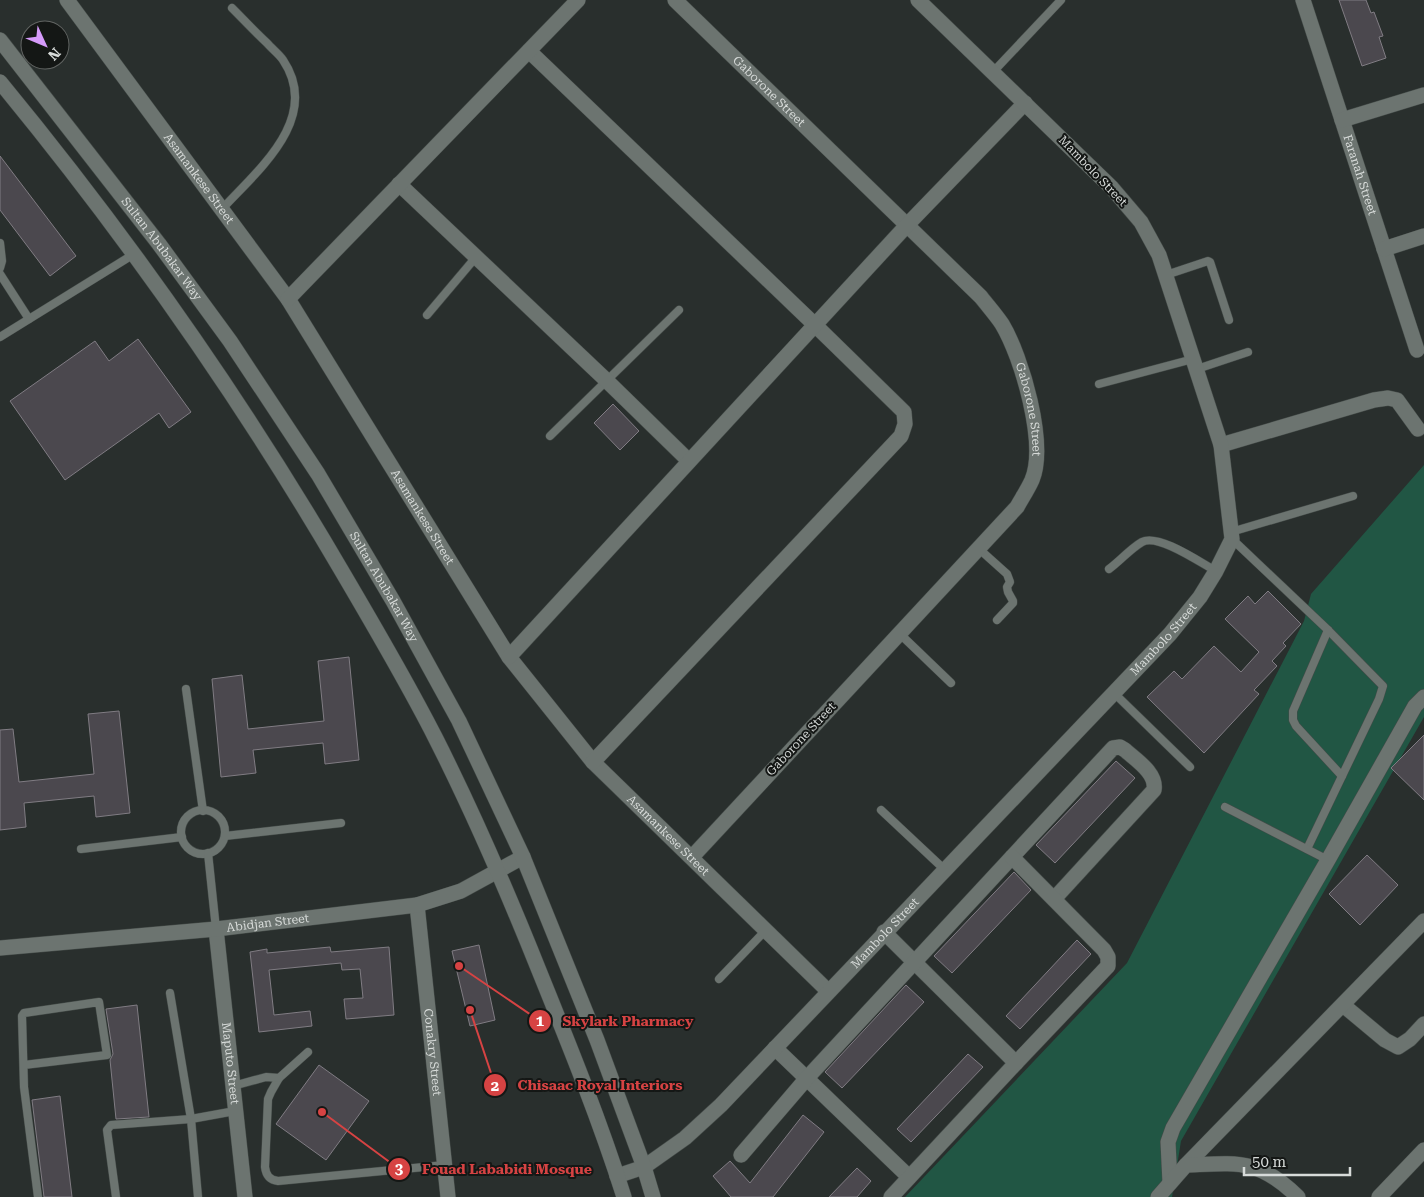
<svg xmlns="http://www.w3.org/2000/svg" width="1424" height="1197" font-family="'Roboto Serif',serif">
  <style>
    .green { fill: #215644 }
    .building { fill: #4b484e; stroke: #807c83 }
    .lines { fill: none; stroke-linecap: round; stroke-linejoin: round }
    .service-casing { stroke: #444b48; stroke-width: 9 }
    .minor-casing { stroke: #444b48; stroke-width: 16 }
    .secondary-casing { stroke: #444b48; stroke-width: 16 }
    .service { stroke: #6c7470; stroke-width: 8 }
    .minor { stroke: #6c7470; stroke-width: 15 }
    .secondary { stroke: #6c7470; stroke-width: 15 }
    .labels { text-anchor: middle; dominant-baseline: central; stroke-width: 4; stroke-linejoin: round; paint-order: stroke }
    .street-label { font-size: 12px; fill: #d7dbd9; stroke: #141715 }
    .leader { fill: none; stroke: #d64343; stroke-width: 2 }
    .callout-dot { fill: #d64343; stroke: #141715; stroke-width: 2 }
    .mark-label { font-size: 15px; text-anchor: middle; font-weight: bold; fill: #fff }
    .callout-label { font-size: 14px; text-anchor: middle; font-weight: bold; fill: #d64343; stroke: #141715; stroke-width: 4; stroke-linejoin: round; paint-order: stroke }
  </style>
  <rect width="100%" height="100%" fill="#292f2d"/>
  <path class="green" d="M1424,465V717L1181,1141L1172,1197H905L1127,963L1304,621L1311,594Z"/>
  <g class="building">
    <path d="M1339,0H1366L1371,13L1374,12L1383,36L1379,37L1386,58L1362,66Z"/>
    <path d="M0,156L76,256L50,276L0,210Z"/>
    <path d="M138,339L191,412L169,428L159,413L65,480L10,401L95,341L109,361Z"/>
    <path d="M613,404L639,431L620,450L594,423Z"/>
    <path d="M1268,591L1301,624L1283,643L1286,646L1272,661L1277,666L1254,690L1259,694L1204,753L1147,697L1174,671L1182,679L1214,646L1241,672L1259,652L1225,619L1248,596L1255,604Z"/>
    <path d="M349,657L359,760L325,764L323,743L253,750L256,773L221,777L212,679L242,675L248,729L324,721L318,661Z"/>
    <path d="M119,711L130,813L96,817L94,796L24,803L26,827L0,830V730L13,729L19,782L94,774L88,714Z"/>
    <path d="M1424,735V800L1391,768Z"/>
    <path d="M1116,761L1135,778L1055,863L1036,845Z"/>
    <path d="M1367,855L1398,885L1360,925L1329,894Z"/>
    <path d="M1014,872L1031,890L952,973L934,956Z"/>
    <path d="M1077,940L1091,954L1020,1029L1006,1016Z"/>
    <path d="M479,945L495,1020L470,1026L452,951Z"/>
    <path d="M330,947L331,952L389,947L394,1015L346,1019L344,999L363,998L360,969L342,970L341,963L269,970L274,1015L310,1011L312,1026L259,1032L250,952L267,949V953Z"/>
    <path d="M906,985L924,1002L842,1088L825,1072Z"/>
    <path d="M137,1005L149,1117L116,1119L110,1060L113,1054L106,1009Z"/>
    <path d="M968,1054L983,1067L911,1142L897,1129Z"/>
    <path d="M319,1065L369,1101L326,1160L276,1124Z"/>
    <path d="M60,1096L72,1197H44L32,1100Z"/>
    <path d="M803,1115L824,1132L773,1197H731L713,1176L730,1161L750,1183Z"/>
    <path d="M857,1168L871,1181L857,1197H829Z"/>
  </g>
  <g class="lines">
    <defs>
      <g id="service">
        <path d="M993,72L1061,0"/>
        <path d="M222,209C258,170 322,118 283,60C279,54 272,49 267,43C255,32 244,20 232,8"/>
        <path d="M0,243L2,261L0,268"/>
        <path d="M0,274L29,319"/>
        <path d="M1166,275L1208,261L1210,262L1229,320"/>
        <path d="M427,315L476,257"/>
        <path d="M0,337L134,254"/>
        <path d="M1197,369L1248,352"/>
        <path d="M1099,384L1193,359"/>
        <path d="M550,436L679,310"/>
        <path d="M1231,532L1353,496"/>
        <path d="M1232,539L1328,630L1383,686L1379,699L1307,849"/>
        <path d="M978,548L1007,574L1010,582L1007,587L1008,592L1013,601V603L997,620"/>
        <path d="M1109,569C1120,561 1130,549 1142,542C1158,533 1201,563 1216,571"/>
        <path d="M1328,630L1293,711V720L1296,726L1342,776"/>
        <path d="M899,633L951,683"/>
        <path d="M186,689L203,811"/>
        <path d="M1114,693L1190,767"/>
        <path d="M1225,807L1328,860"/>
        <path d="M881,810L945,870"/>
        <circle cx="203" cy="832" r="22"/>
        <path d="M225,836L341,823"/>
        <path d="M81,849L182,837"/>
        <path d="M208,853L216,929"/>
        <path d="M719,979L766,930"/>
        <path d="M170,993L191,1119L198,1197"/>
        <path d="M308,1052L279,1078L271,1092L268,1099L265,1167C266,1175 269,1180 278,1181L445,1165"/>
        <path d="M24,1065L107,1055L99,1002L24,1013L22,1016L24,1087L38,1197"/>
        <path d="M233,1086L266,1077L279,1078"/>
        <path d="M116,1197L107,1130L111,1125L191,1119L235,1111"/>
      </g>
      <g id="minor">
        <path id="s1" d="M67,0L288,299L509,657L593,762L828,991"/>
        <path id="s2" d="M675,0L981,297C988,306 996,315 1002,324C1022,357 1047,444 1032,480C1028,489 1022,498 1017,507L692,857"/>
        <path id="s3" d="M1303,0L1417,350"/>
        <path d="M529,51L815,325L904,412L905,424L901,436L593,762"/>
        <path d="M1342,120L1424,95"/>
        <path d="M399,184L606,380L689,461"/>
        <path d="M1384,249L1424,236"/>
        <path d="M288,299L578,0"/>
        <path d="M1221,445L1374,400L1388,398L1397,400L1418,429"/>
        <path d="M509,657L908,224L1025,103"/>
        <path id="s4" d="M417,905L448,1197"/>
        <path id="s5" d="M216,929L245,1197"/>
        <path d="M884,932L1016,1063"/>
        <path id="s6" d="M0,948L216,929L417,905L461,891L523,857"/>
        <path d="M1343,1005L1385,1040L1398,1047L1410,1039L1424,1024"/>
        <path d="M775,1048L909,1177"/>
        <path d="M741,1155L807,1078L1113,748L1120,747L1125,750C1136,760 1157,773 1154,790L1054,899"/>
        <path d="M1186,1165L1424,921"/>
        <path id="s7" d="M617,1176L644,1167L685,1138L721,1105L1170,634L1200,597L1216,571L1232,539L1221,445L1159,255L1141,222L1112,188L918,0"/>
        <path d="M1170,1183L1168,1142L1173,1128L1328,860L1415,706L1424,697"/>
        <path d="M891,1197L1016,1063L1108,966V957L1104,950L1012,857"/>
        <path d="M1158,1197L1186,1165C1238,1163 1258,1158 1298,1197"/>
        <path d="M1379,1197L1424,1150"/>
      </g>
      <g id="secondary">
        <path id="s8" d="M0,40L159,244L230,341L318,474L393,601L459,721L523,857L597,1040L644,1167L653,1197"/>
        <path d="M0,82C126,235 240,397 340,568C373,624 406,680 435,737C474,814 508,893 540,973C570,1047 600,1121 624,1197"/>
      </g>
    </defs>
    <use href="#service" class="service-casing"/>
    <use href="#minor" class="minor-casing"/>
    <use href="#secondary" class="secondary-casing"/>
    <use href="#service" class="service"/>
    <use href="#minor" class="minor"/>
    <use href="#secondary" class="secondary"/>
  </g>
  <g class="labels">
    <g class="street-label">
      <text stroke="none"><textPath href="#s2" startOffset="131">Gaborone Street</textPath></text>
      <text transform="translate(1093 171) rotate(46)">Mambolo Street</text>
      <text stroke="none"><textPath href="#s3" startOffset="184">Faranah Street</textPath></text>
      <text stroke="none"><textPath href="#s1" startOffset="222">Asamankese Street</textPath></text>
      <text stroke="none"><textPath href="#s8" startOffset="264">Sultan Abubakar Way</textPath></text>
      <text stroke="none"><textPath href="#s2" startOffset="551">Gaborone Street</textPath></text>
      <text stroke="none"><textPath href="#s1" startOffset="628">Asamankese Street</textPath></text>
      <text stroke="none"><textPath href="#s8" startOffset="669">Sultan Abubakar Way</textPath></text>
      <text stroke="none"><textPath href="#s7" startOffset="770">Mambolo Street</textPath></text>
      <text transform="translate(801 739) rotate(-47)">Gaborone Street</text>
      <text stroke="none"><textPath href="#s1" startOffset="1032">Asamankese Street</textPath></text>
      <text stroke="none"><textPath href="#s6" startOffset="269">Abidjan Street</textPath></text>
      <text stroke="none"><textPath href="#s7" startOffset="365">Mambolo Street</textPath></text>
      <text stroke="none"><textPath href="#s4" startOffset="148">Conakry Street</textPath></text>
      <text stroke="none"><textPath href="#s5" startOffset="135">Maputo Street</textPath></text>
    </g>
  </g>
  <path class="leader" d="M459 966L540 1021M470 1010L495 1085M322 1112L399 1169"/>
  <g class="callout-dot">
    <circle cx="459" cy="966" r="5"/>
    <circle cx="470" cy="1010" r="5"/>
    <circle cx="322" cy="1112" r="5"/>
    <circle cx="540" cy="1021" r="12"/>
    <circle cx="495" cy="1085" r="12"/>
    <circle cx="399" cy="1169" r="12"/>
  </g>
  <g class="mark-label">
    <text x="540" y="1026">1</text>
    <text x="495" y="1091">2</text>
    <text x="399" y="1174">3</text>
  </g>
  <g class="callout-label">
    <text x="628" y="1026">Skylark Pharmacy</text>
    <text x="600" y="1090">Chisaac Royal Interiors</text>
    <text x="507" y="1174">Fouad Lababidi Mosque</text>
  </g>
  <g transform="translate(45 45) rotate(134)"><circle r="24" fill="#141715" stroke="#626563"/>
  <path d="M0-4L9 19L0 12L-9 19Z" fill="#d69bfa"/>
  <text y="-8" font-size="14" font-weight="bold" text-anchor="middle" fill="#d7dbd9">N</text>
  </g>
  <path d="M1244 1167v8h106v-8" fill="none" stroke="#d7dbd9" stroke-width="2.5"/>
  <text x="1252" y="1167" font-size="15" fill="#d7dbd9" stroke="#141715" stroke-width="4" paint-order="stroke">50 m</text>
</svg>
